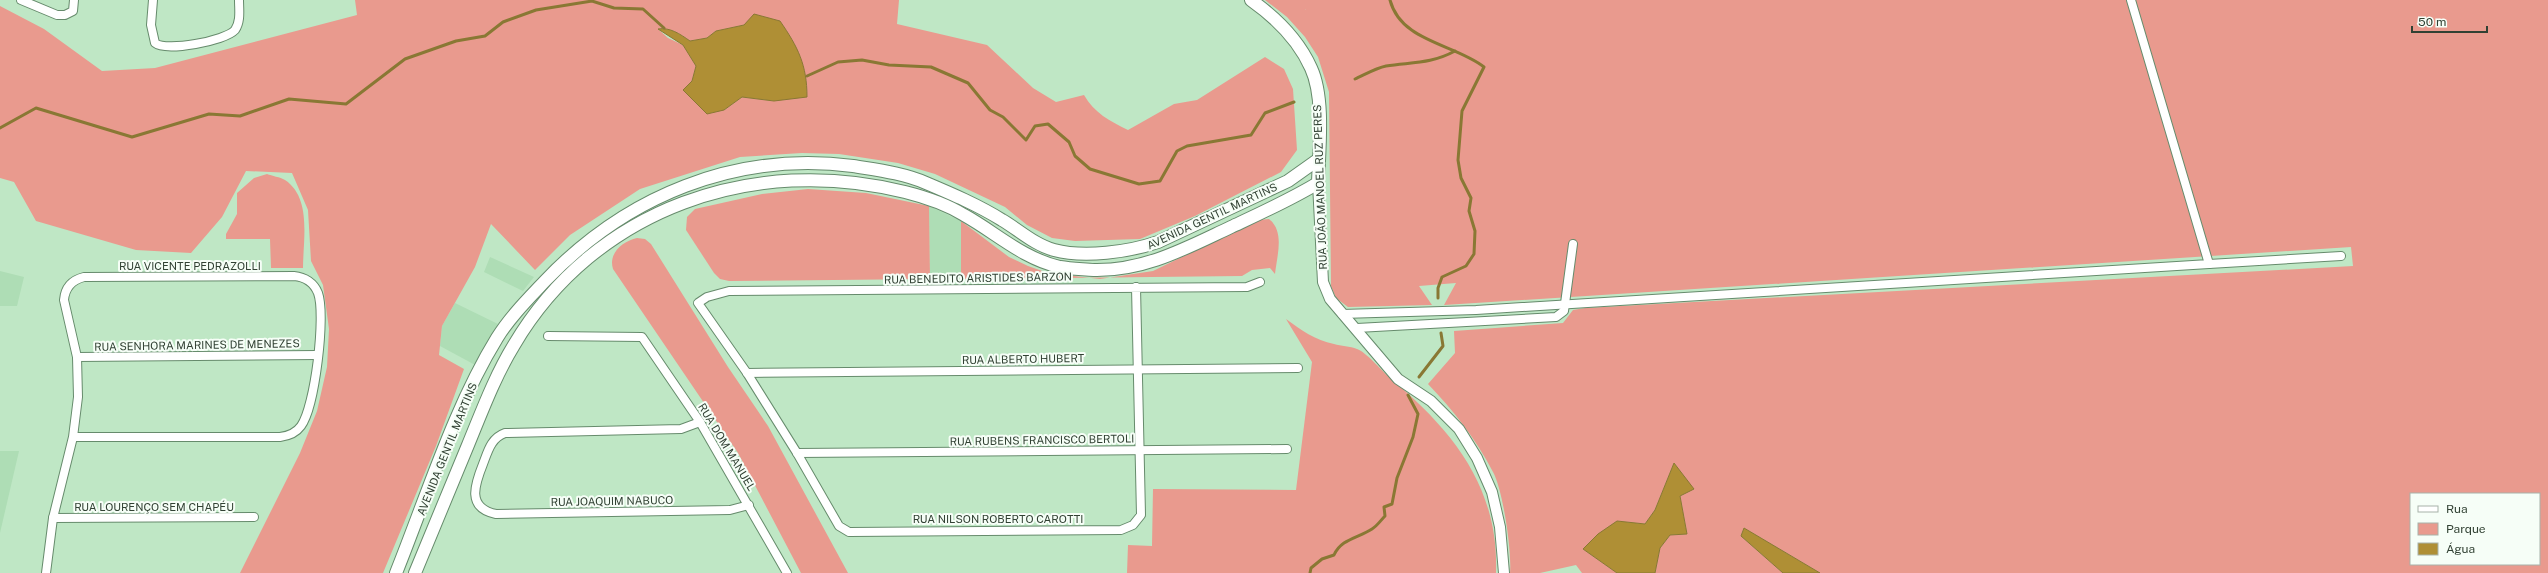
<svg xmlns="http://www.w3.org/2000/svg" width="2548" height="573" font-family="'Public Sans',sans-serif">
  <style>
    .built { fill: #aeddb5 }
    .green { fill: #e99a8e; fill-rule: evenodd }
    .water { fill: #af8f35; stroke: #897834 }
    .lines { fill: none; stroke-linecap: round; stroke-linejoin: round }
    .stream { stroke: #897834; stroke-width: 3 }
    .minor-casing { stroke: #668b6c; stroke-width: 10 }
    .tertiary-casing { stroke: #668b6c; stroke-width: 12 }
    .secondary-casing { stroke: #668b6c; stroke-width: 14 }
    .minor { stroke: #fff; stroke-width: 8 }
    .tertiary { stroke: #fff; stroke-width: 10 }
    .secondary { stroke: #fff; stroke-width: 12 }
    .labels { text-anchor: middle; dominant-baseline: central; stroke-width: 4; stroke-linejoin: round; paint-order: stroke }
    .street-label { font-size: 11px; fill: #314133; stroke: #f6fef7 }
  </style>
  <rect width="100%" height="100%" fill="#bfe7c5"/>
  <g class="built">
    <path d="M929,206L961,221V279H930Z"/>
    <path d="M490,257L534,277L523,291L484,272Z"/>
    <path d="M0,271L24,277L17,306H0Z"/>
    <path d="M455,303L498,324L477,366L440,346L442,326Z"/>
    <path d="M0,451H19L0,533Z"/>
  </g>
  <g class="green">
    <path d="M355,0H899L897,24L987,45L1033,88L1056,102L1084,95C1094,113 1110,121 1128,130L1174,104L1197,100L1265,57L1284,69L1293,89L1297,150L1281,172L1195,216L1140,239L1075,241L1052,238L1027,225L1005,207L935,174L898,163L839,154L802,153L740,157L640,189L570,235L535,270L491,224L475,267L442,326L439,355L464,369L436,446L383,573H240L300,453L317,411L327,367L329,329L323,285L311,261L308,210L292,173L246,171L222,217L191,253L136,250L36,221L14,182L0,178V6L44,29L102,71L155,68L357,15ZM744,25L774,101L742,97L724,110L692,81L696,66L683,45L668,38L658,29C670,27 680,34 690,41L707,38L716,31Z"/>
    <path d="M1265,0H1301L1306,10L1301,0H2548V573H1820L1744,528L1741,536L1783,573H1655L1660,548L1670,535L1687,534L1680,496L1693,489L1674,463L1655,510L1645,524L1617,521L1583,549L1617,573H1582L1576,565L1540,573H1510C1512,552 1503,490 1493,472C1476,439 1453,410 1428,384L1455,353L1454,331L1563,323L1573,310L1585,308L2353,266L2351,247L1444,305L1456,283L1419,286L1432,305L1348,307L1336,298L1331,286L1329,92L1318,57L1305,37L1287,17ZM2411,494H2539V564H2411Z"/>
    <path d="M267,174C272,176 280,177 285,180C312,198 303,240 303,268H271L270,239H226V234L237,214V193L254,178Z"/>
    <path d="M808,189L866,193L929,206L930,279L729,281L720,279L714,273L686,230L687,217L695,209L762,194Z"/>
    <path d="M1269,219C1285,232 1277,255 1275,274L1270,268L1252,270L1242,276L961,279V221L1009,257L1028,266L1048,273L1100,279L1153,271L1258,220Z"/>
    <path d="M637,238L645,239L651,244L728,367L768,426L848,573H801L738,453L613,269C608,253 623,241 637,238Z"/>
    <path d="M1286,319C1301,330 1315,340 1334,344C1341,346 1350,346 1357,349C1366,352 1381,370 1389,377C1452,430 1499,486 1496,573H1127L1128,545L1152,546L1153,489L1296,490L1312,362Z"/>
  </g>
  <g class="water">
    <path d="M754,14L780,21C798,47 807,65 807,97L774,101L742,97L724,110L707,114L683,90L692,81L696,66L683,45L658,29C670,27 680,34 690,41L707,38L716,31L744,25Z"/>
    <path d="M1674,463L1694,489L1680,496L1687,534L1670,535L1660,548L1655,573H1617L1583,549L1598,534L1617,521L1645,524L1655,510Z"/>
    <path d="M1744,528L1820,573H1783L1741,536Z"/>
  </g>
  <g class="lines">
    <g class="stream">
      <path d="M1390,0C1401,42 1455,44 1484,67L1462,111L1458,160L1461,178L1471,198L1469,211L1475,231L1474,254L1466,266L1442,277L1438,288V298"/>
      <path d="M807,76L838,62L862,60L889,65L931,67L968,83L990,110L1003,117L1026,140L1035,126L1048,124L1069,142L1075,156L1090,169L1139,184L1160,181L1177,151L1187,146L1251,135L1265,113L1294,102"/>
      <path d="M1355,79C1364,75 1376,68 1386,66C1412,62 1431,64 1455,51"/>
      <path d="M0,128L36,108L132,137L209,114L240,116L289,99L346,104L405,59L456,41L485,36L503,22L536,10L592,1L614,8L643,9L664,28"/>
      <path d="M1419,377L1443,346L1441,333"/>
      <path d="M1310,573L1311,568L1322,559L1334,555C1341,539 1358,538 1372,529C1377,526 1381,520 1385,516L1384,507L1392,504L1397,478L1413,437L1418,414L1408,395"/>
    </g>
    <defs>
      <g id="minor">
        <path d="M21,0L57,15H65L73,11L74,0"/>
        <path d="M153,0L151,25L155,43C166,52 225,41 235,30C241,21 239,10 239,0"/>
        <path d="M2209,264L2341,256"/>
        <path d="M1136,287L1141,515L1133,525L1121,530L849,532L839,526L797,453L747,373L698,303L707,297L729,291L1247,287L1260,282"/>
        <path d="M1342,314L1476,310L2209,264L2131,0"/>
        <path d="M1357,328L1556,317L1564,311L1573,244"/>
        <path d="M548,336L642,337L700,422L787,573"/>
        <path d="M77,357L318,355"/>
        <path d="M747,373L1298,368"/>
        <path d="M700,422L681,429L505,433C491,438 488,451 483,464C475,484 466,508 496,514L730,510L749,505"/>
        <path d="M797,453L1287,449"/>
        <path d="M53,518L254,517"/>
        <path d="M46,573L53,518L73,437L78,397L77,357L64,300C65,288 72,280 84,277L294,276C305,277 314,283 318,293C326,315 315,407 301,426C296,433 288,436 280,437H73"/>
      </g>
      <path id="tertiary" d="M1318,183L1323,282L1330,299L1398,379L1431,401L1459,429L1477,458L1492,492L1500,527L1504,573"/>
      <g id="secondary">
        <path d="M396,573C427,496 454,408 497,338C510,317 528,299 545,281C626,196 735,151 853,166C877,170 903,173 926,183C952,194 978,205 1002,220C1019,230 1035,245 1054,250C1084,258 1129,252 1158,242L1288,181L1319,159"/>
        <path d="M415,573C433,530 451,487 468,445C482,411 495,376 514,345C595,208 754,154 905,192C925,197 946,204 964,215C995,232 1023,259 1060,267C1071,269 1083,269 1094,270C1145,271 1186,248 1231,227C1261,213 1290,200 1318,183C1319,150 1325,98 1311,68C1299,41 1275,17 1251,0"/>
      </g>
    </defs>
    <use href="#minor" class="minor-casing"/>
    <use href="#tertiary" class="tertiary-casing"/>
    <use href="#secondary" class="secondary-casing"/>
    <use href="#minor" class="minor"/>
    <use href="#tertiary" class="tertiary"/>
    <use href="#secondary" class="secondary"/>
  </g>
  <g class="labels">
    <g class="street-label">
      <text transform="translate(1320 187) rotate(-92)">RUA JOÃO MANOEL RUZ PERES</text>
      <text transform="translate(1212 216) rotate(-25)">AVENIDA GENTIL MARTINS</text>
      <text x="190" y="266">RUA VICENTE PEDRAZOLLI</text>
      <text transform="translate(978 278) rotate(-1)">RUA BENEDITO ARISTIDES BARZON</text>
      <text transform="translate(197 345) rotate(-1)">RUA SENHORA MARINES DE MENEZES</text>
      <text transform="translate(1023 359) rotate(-1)">RUA ALBERTO HUBERT</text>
      <text transform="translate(1042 440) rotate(-1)">RUA RUBENS FRANCISCO BERTOLI</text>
      <text transform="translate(727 447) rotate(59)">RUA DOM MANUEL</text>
      <text transform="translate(447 449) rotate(-68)">AVENIDA GENTIL MARTINS</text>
      <text transform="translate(612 501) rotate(-1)">RUA JOAQUIM NABUCO</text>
      <text x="154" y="507">RUA LOURENÇO SEM CHAPÉU</text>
      <text x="998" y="519">RUA NILSON ROBERTO CAROTTI</text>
    </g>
  </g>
  <rect x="2410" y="493" width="130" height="72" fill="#f6fef7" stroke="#a7b2a9"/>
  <rect x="2418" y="506" width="20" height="6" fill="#ffffff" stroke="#a7b2a9"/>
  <text x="2446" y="513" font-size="12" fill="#314133">Rua</text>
  <rect x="2418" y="523" width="20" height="12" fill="#e99a8e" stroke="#a7b2a9"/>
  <text x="2446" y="533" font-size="12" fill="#314133">Parque</text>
  <rect x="2418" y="543" width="20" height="12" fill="#af8f35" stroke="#a7b2a9"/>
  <text x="2446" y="553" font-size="12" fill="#314133">Água</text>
  <path d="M2412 26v6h75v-6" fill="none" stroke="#314133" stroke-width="2"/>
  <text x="2418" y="26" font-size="12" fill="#314133" stroke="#f6fef7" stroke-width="3" paint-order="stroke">50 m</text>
</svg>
